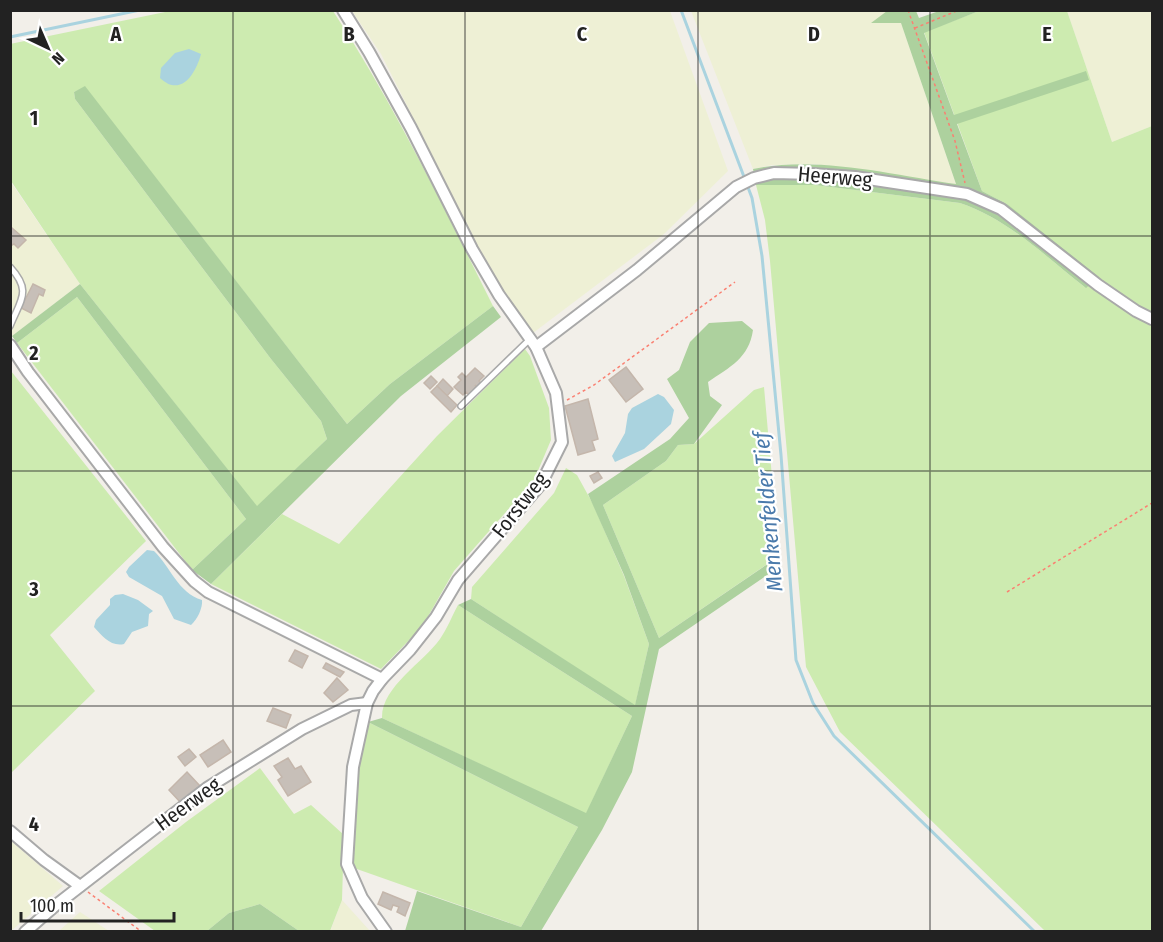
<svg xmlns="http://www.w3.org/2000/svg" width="1163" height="942" font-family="'Fira Sans Condensed',sans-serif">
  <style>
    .farmland { fill: #eef0d5 }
    .grass { fill: #cdebb0 }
    .forest { fill: #add19e }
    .water { fill: #aad3df }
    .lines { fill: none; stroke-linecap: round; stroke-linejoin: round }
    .stream { stroke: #aad3df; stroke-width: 3 }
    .building { fill: #c7bfb8; stroke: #c4b6ab; stroke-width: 1.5 }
    .lane-casing { stroke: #a9a9a9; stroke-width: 8 }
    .street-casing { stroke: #a9a9a9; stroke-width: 14 }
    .path { stroke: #fa8072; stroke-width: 1.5; stroke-dasharray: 3 3; stroke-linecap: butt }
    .lane { stroke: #fff; stroke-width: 5 }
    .street { stroke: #fff; stroke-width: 10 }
    .grid { fill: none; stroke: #222; stroke-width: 1.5; stroke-opacity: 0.55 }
    .labels { text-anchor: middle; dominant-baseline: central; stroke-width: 4.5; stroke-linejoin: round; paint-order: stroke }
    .street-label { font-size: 21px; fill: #222; stroke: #fff }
    .water-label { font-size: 22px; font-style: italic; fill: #4a7aab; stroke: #fff }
    .grid-label { font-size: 20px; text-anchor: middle; font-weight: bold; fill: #222; stroke: #fff; stroke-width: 4.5; stroke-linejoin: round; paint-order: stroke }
  </style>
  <rect width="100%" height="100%" fill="#f2efe9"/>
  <g class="farmland">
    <path d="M352,11H670L728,171L664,234L533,333L495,280L381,54Z"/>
    <path d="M691,11H897L956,184L815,164L772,165L753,169Z"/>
    <path d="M1067,11H1152V126L1112,142Z"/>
    <path d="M10,181L80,284L11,337H10Z"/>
    <path d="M11,841L63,886L11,931Z"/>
    <path d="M342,900L370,931L330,932Z"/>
    <path d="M80,912L109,931H59Z"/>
  </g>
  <g class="grass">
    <path d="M170,11H333C394,104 443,206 493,306L390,384L347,424L85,87L74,92L75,99L271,359L321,421L327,439L257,507L80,284L11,181L10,44Z"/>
    <path d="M979,11H1067L1112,142L1152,126V931H1045L840,732L806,667L770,261L765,220L756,185H815L960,203C1008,219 1046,257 1086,288L1007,204L982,191L924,32Z"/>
    <path d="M77,297L246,519L192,570L17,343Z"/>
    <path d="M525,349L530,356L549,408L551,440L534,480L454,571L422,627L381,669L211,584L282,514L339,544L437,436Z"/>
    <path d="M11,371L146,541L50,635L95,691L11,773Z"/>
    <path d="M764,387L779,556L659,638L603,505L666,461L678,445L694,444L754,390Z"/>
    <path d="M566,468L577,475L593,504L624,576L649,644L635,706L471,599L472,587L554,493Z"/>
    <path d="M458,605L632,716L586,814L382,718C381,687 424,662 440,639C447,629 452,616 458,605Z"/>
    <path d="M368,722L578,827L521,927L354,868L352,837L358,767Z"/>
    <path d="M260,768L294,814L311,805L344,835L342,900L330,931H299L260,904L229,913L207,931H155L99,891L186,822Z"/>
  </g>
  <g class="forest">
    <path d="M887,11H916L919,18L939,11H979L924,33L954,115L1086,71L1089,80L957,124L982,191L1007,204L1099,277L1086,288C1046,257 1008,219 960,203L815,185H756L753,169C816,155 893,175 956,184L901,23H871Z"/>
    <path d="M85,86L347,424L390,384L493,306L501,317L401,396L211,584L192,570L246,519L77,297L17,343L12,336L80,284L257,506L327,439L321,421L271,359L75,99L74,92Z"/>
    <path d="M742,321L753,330C749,358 730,367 708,382L710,396L722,405L694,444L678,445L666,461L603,505L659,638L772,561L776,569L659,649L632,772L602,830L541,931H405L417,891L521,927L578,827L368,722L382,718L586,813L632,716L458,605L471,599L635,705L649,644L624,575L588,494L670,439L689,418L667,379L679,370L690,342L709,323Z"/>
    <path d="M260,904L299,931H207L229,913Z"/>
  </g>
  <g class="water">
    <path d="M189,49L201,54C196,73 181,98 160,78L161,68L175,53Z"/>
    <path d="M658,394L664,397L674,410L671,424L644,449L615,462L612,456L625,433L628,414L632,408Z"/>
    <path d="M147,550L154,551C170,566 178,593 202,600C203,608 197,620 191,625L174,619L162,596L129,577L126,572L129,567Z"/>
    <path d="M123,594L138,600L153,611L149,614L148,626L132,632L124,644C111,647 102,636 94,627L96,620L110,605V599L115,595Z"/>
  </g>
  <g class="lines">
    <g class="stream">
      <path d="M681,10L752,198L762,256L781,455L796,660L813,703L834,736L1035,932"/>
      <path d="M10,37L140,10"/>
    </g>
  </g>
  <g class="building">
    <path d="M12,228L26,240L18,248L14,244L10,246V230Z"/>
    <path d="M33,284L45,290L43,296L39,294L31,313L21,308Z"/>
    <path d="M626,367L643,389L626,402L609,380Z"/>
    <path d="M475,368L484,376L479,381L482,384L478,388L475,385L476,387L469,395L466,392L463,395L454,387L461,380L458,377L462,373L466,377Z"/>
    <path d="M431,376L437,382L430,389L424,383Z"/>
    <path d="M443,379L453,389L447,396L437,386Z"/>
    <path d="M437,386L457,405L451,412L431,392Z"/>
    <path d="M588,399L598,439L592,441L595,450L578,455L565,406Z"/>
    <path d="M598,472L602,478L594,483L590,476Z"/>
    <path d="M295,650L308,656L302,668L289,661Z"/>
    <path d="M326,663L344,672L340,677L323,668Z"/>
    <path d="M337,678L348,690L333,702L324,693Z"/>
    <path d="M273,708L291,715L286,728L267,721Z"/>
    <path d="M223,740L231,752L208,767L200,755Z"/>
    <path d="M189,749L196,757L185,766L178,757Z"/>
    <path d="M288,758L295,769L301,766L311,782L288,796L278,780L282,777L274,766Z"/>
    <path d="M187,772L200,786L181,803L169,790Z"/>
    <path d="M383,892L410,903L405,916L397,912L399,907L393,905L391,910L378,904Z"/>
  </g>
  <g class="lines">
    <defs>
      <g id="lane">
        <path d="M10,267C32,291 21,299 10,326"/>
        <path d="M461,406L530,339"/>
      </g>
      <g id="street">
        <path d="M343,10L369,52L411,128L472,249L499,295L536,347L556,393L562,442L541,484L458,580L436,617L410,650L382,679L373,691L367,703L353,767L347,864L362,898L386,932"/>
        <path d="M10,345L28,372L163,547L194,581L208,592L382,679"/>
        <path d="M536,347L637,270L736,187L754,178L774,173L813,174L855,177L967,194L1001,209L1098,285L1136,311L1152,319"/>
        <path d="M10,831L44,860L80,886"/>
        <path d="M25,932L56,905L207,788L302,729L351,705L367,703"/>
      </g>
    </defs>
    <use href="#lane" class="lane-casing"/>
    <use href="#street" class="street-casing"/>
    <g class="path">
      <path d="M908,10L955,141L965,183"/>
      <path d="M915,28L959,10"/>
      <path d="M567,400L594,385L735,282"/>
      <path d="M1007,592L1152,503"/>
      <path d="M88,892L142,932"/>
    </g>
    <use href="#lane" class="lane"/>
    <use href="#street" class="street"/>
  </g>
  <path class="grid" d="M233,10V932M465,10V932M698,10V932M930,10V932M10,236H1152M10,471H1152M10,706H1152"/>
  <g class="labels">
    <g class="street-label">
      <text transform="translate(835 177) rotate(5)">Heerweg</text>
      <text transform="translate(520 505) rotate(-52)">Forstweg</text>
      <text transform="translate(188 804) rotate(-36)">Heerweg</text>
    </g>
    <g class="water-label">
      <text transform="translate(768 512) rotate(-95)">Menkenfelder Tief</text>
    </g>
  </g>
  <g class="grid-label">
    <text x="116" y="41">A</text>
    <text x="349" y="41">B</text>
    <text x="582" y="41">C</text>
    <text x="814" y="41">D</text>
    <text x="1047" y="41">E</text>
    <text x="34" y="125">1</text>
    <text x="34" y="360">2</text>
    <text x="34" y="596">3</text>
    <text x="34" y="831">4</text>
  </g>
  <rect width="1163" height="942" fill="none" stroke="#222222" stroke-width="24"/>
  <g transform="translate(48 48) rotate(136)" stroke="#ffffff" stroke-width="4.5" paint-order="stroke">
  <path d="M0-4.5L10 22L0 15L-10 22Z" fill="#222222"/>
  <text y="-9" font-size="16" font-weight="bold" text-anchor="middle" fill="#222222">N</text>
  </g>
  <path d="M21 912v9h153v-9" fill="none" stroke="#222222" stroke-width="3"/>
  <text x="30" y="912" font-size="18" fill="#222222" stroke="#ffffff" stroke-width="4.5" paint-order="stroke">100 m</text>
</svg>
